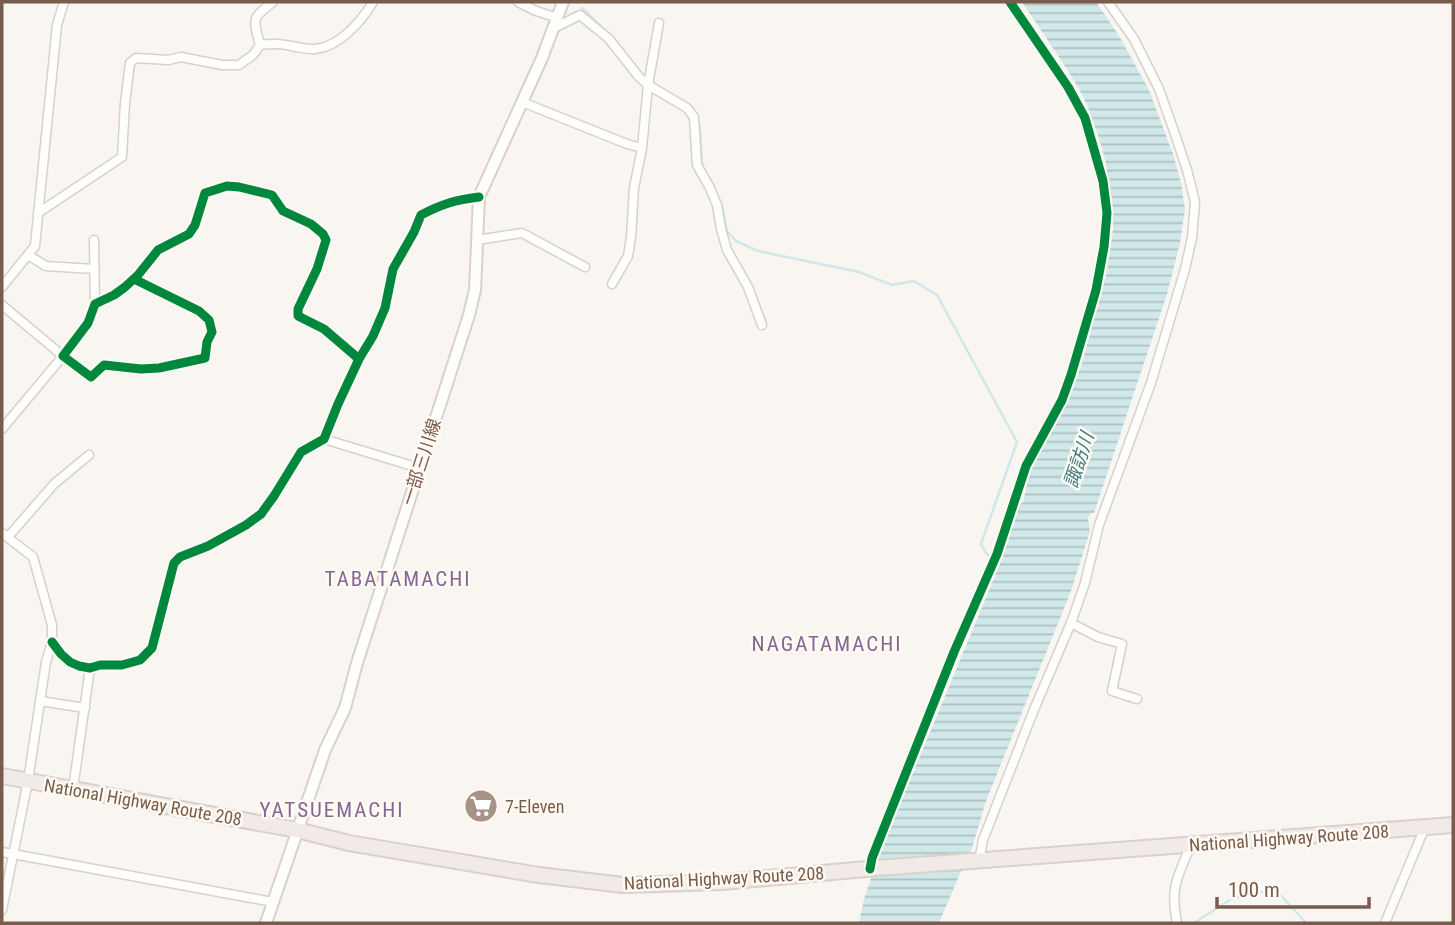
<svg xmlns="http://www.w3.org/2000/svg" width="1455" height="925" font-family="'Roboto Condensed','Noto Sans JP',sans-serif">
  <style>
    .water { fill: url(#water-rules) }
    .lines { fill: none; stroke-linecap: round; stroke-linejoin: round }
    .stream { stroke: #d0e8ea; stroke-width: 2.5 }
    .street-casing { stroke: #d7d1cb; stroke-width: 11 }
    .secondary-casing { stroke: #d9d2cb; stroke-width: 14 }
    .highway-casing { stroke: #dad1cc; stroke-width: 18 }
    .street { stroke: #fefefd; stroke-width: 8 }
    .secondary { stroke: #fefefd; stroke-width: 10 }
    .highway { stroke: #f2eae7; stroke-width: 14 }
    .cycleway-casing { stroke: #fffaf3; stroke-width: 13 }
    .cycleway { stroke: #00873e; stroke-width: 9 }
    .labels { text-anchor: middle; dominant-baseline: central; stroke-width: 5; stroke-linejoin: round; paint-order: stroke }
    .street-label { font-size: 18px; fill: #7a5c4d; stroke: #fffaf3 }
    .poi-label { font-size: 18px; fill: #7a5c4d; stroke: #fffaf3; text-anchor: start }
    .water-label { font-size: 19px; font-style: italic; fill: #437c86; stroke: #fffaf3 }
    .quarter-label { font-size: 21px; letter-spacing: 2px; fill: #846695; stroke: #fffaf3 }
  </style>
  <defs>
    <pattern id="water-rules" width="6" height="5" patternUnits="userSpaceOnUse" patternTransform="scale(1.75)"><rect width="6" height="5" fill="#d0e8ea"/><path d="M0 2.5h6" fill="none" stroke="#aebfc0"/></pattern>
  </defs>
  <rect width="100%" height="100%" fill="#f9f5f0"/>
  <path class="water" d="M1022,2H1096L1118,34L1149,90L1173,154L1181,183L1185,209L1180,243L1167,294L1094,513H1091L1088,518L1090,531L1071,591L986,801L972,848L959,876L939,923H859L864,899L879,855L1000,564L998,562V560L1002,558L1015,507L1023,502L1029,476L1048,433L1064,408L1081,367L1107,271L1113,230V214L1106,163L1099,138L1089,110L1082,94L1067,69Z"/>
  <g class="lines">
    <g class="stream">
      <path d="M582,8L607,32"/>
      <path d="M616,42L645,78"/>
      <path d="M689,106C706,120 698,148 703,168"/>
      <path d="M717,196L722,205L727,231L736,241L758,251L859,272L892,285L914,281L937,295L1017,442L981,544L986,553L992,558"/>
      <path d="M1194,923L1231,899L1258,892L1277,891L1306,923"/>
    </g>
    <defs>
      <g id="street">
        <path d="M518,2L536,11L558,18"/>
        <path d="M554,28L580,15L609,39L639,77L648,85L687,108L694,117L697,165L710,188L717,205L721,229L727,250L748,287L762,325"/>
        <path d="M260,45C266,44 271,44 277,44C289,44 302,50 315,49C339,47 361,22 373,2"/>
        <path d="M260,45C253,18 251,19 273,2"/>
        <path d="M522,102L627,144L642,148"/>
        <path d="M38,213L122,157L125,103L130,63L136,58L168,60L181,57L222,65H239L253,55L260,45"/>
        <path d="M94,240L95,304"/>
        <path d="M477,240L522,233L585,267"/>
        <path d="M28,255L46,266L94,269"/>
        <path d="M134,279L199,311L209,320L212,332L207,342L205,358L159,368L141,369L104,365L91,377L63,356L88,323L95,304L114,295L125,287L138,275L158,250L189,234L195,225L205,193L227,186L239,187L272,195L283,211L311,224L323,234L326,240L317,269L298,309V316L324,329L359,359"/>
        <path d="M612,284L628,256L631,237L634,188L642,148L648,85L659,23"/>
        <path d="M2,287L35,246L57,25L64,2"/>
        <path d="M2,305L63,356L2,429"/>
        <path d="M324,439L419,468"/>
        <path d="M2,533L33,557L52,625V642L46,662L28,781L2,910"/>
        <path d="M8,537L54,484L89,455"/>
        <path d="M1071,623L1098,637L1122,644L1112,691L1137,699"/>
        <path d="M52,642L61,654L70,662L79,666L90,668L100,665H122L140,660L152,648L174,563L180,557L208,546L246,525L261,514L274,496L301,452L324,439L338,404L359,359L373,336L385,308L393,269L414,232L421,215C442,204 455,200 479,197"/>
        <path d="M40,701L85,708"/>
        <path d="M73,789L90,668"/>
        <path d="M2,852L273,902"/>
        <path d="M979,861L983,840L1033,712L1071,623L1085,583L1099,525L1151,383L1185,269L1192,238L1195,202L1187,170L1175,134L1159,89L1134,39L1108,2"/>
        <path d="M870,869L872,858L954,652L997,554L1026,466L1062,400L1071,375L1096,290L1104,247L1107,213L1103,181L1085,118L1068,87L1010,2"/>
        <path d="M1177,923C1170,887 1177,878 1191,845"/>
        <path d="M1385,923L1425,827"/>
      </g>
      <path id="secondary" d="M266,923L325,750L345,708L357,663L469,315L475,290L479,197L542,58L563,2"/>
      <path id="highway" d="M2,776L297,830L349,843L539,875L623,885L723,882L877,868L1453,825"/>
    </defs>
    <use href="#street" class="street-casing"/>
    <use href="#secondary" class="secondary-casing"/>
    <use href="#highway" class="highway-casing"/>
    <use href="#street" class="street"/>
    <use href="#secondary" class="secondary"/>
    <use href="#highway" class="highway"/>
    <defs>
      <g id="cycleway">
        <path d="M134,279L199,311L209,320L212,332L207,342L205,358L159,368L141,369L104,365L91,377L63,356L88,323L95,304L114,295L125,287L138,275L158,250L189,234L195,225L205,193L227,186L239,187L272,195L283,211L311,224L323,234L326,240L317,269L298,309V316L324,329L359,359"/>
        <path d="M52,642L61,654L70,662L79,666L90,668L100,665H122L140,660L152,648L174,563L180,557L208,546L246,525L261,514L274,496L301,452L324,439L338,404L359,359L373,336L385,308L393,269L414,232L421,215C442,204 455,200 479,197"/>
        <path d="M870,869L872,858L954,652L997,554L1026,466L1062,400L1071,375L1096,290L1104,247L1107,213L1103,181L1085,118L1068,87L1010,2"/>
      </g>
    </defs>
    <use href="#cycleway" class="cycleway-casing"/>
    <use href="#cycleway" class="cycleway"/>
  </g>
  <defs>
    <symbol id="supermarket-disc" viewBox="-11 -11 22 22"><circle r="9.5" fill="#a69286" stroke="#fffaf3"/><path d="M-6-5.5h2.5l.6 2H6L4.5 2H-2.5L-4.4-4H-6ZM-1.5 3.2a1.3 1.3 0 1 0 .1 0ZM3 3.2a1.3 1.3 0 1 0 .1 0Z" fill="#fff"/></symbol>
  </defs>
  <g fill-rule="evenodd">
    <use href="#supermarket-disc" x="462" y="787" width="38" height="38"/>
  </g>
  <g class="labels">
    <g class="street-label">
      <text transform="translate(421 462) rotate(-72)">一部三川線</text>
      <text transform="translate(143 802) rotate(10)">National Highway Route 208</text>
      <text transform="translate(1289 838) rotate(-4)">National Highway Route 208</text>
      <text transform="translate(724 878) rotate(-3)">National Highway Route 208</text>
    </g>
    <g class="poi-label">
      <text x="505" y="806">7-Eleven</text>
    </g>
    <g class="water-label">
      <text transform="translate(1079 460) rotate(-72)">諏訪川</text>
    </g>
    <g class="quarter-label">
      <text x="398" y="579">TABATAMACHI</text>
      <text x="827" y="644">NAGATAMACHI</text>
      <text x="332" y="810">YATSUEMACHI</text>
    </g>
  </g>
  <rect width="1455" height="925" fill="none" stroke="#7a5c4d" stroke-width="7"/>
  <path d="M1217 897v10h152v-10" fill="none" stroke="#7a5c4d" stroke-width="3.5"/>
  <text x="1228" y="897" font-size="21" fill="#7a5c4d" stroke="#fffaf3" stroke-width="5" paint-order="stroke">100 m</text>
</svg>
